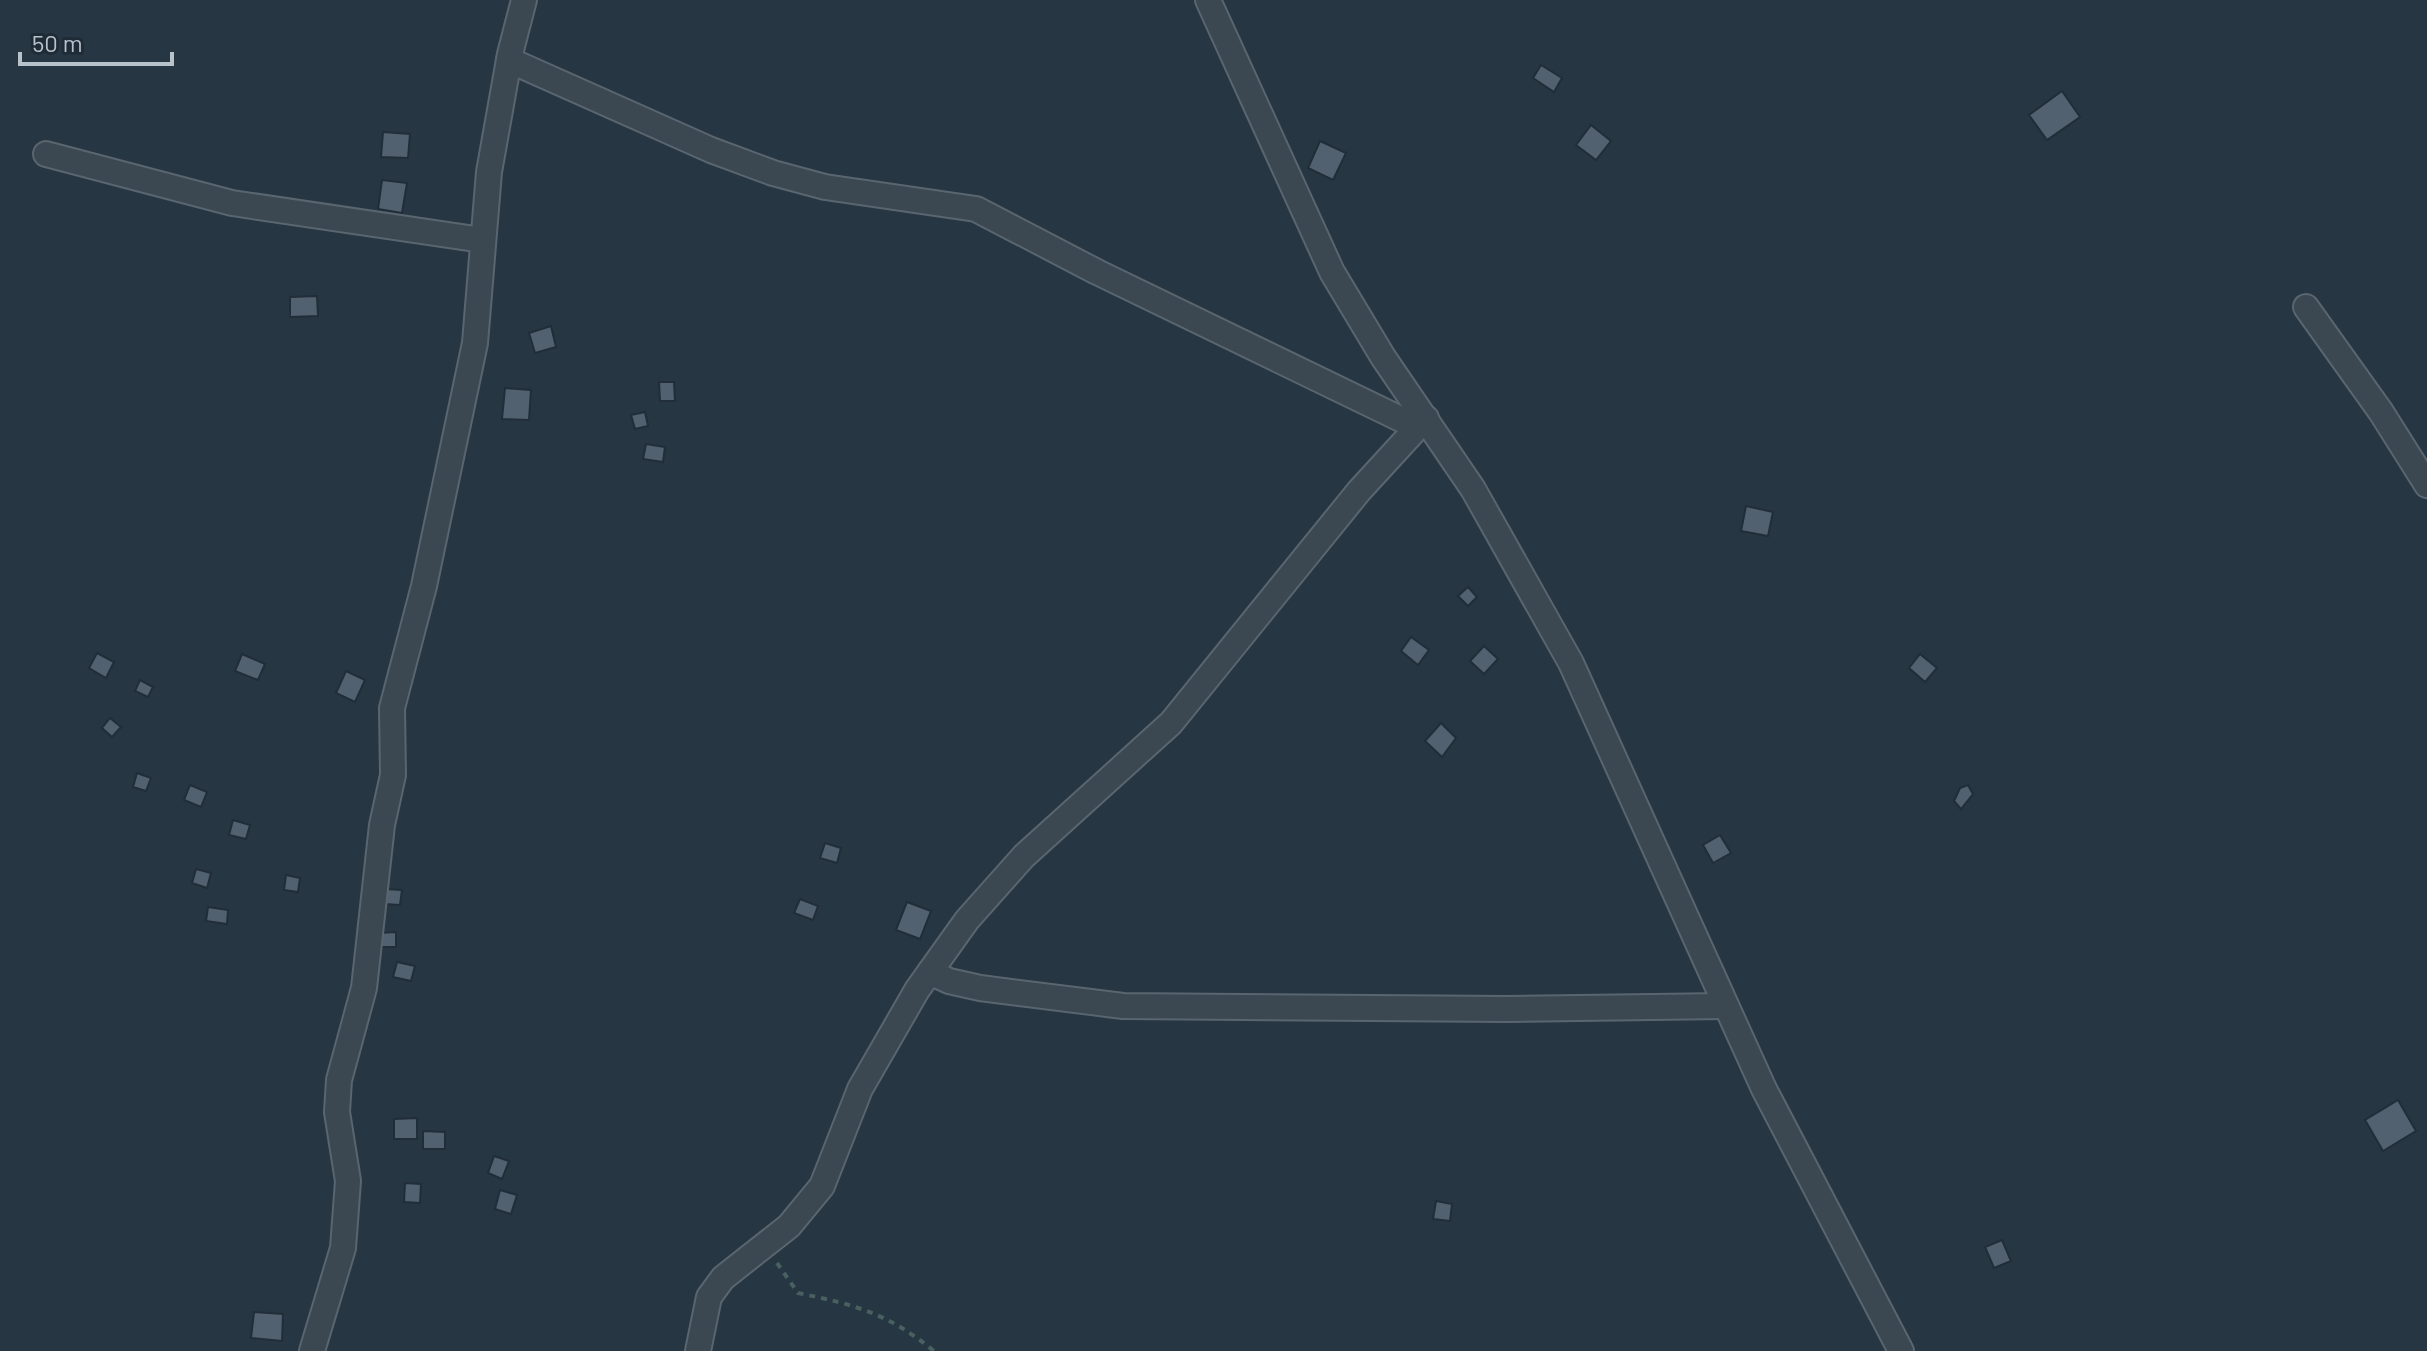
<svg xmlns="http://www.w3.org/2000/svg" width="2427" height="1351" font-family="Barlow,sans-serif">
  <style>
    .building { fill: #52616f; stroke: #212e39; stroke-width: 2 }
    .lines { fill: none; stroke-linecap: round; stroke-linejoin: round }
    .minor-casing { stroke: #59656f; stroke-width: 28 }
    .path { stroke: #496060; stroke-width: 4; stroke-dasharray: 6 6; stroke-linecap: butt }
    .minor { stroke: #3b4751; stroke-width: 24 }
  </style>
  <rect width="100%" height="100%" fill="#263642"/>
  <g class="building">
    <path d="M1541,65L1562,78L1554,92L1533,78Z"/>
    <path d="M2062,91L2080,117L2047,140L2029,115Z"/>
    <path d="M1591,125L1611,141L1596,160L1576,145Z"/>
    <path d="M383,132L410,134L408,158L381,157Z"/>
    <path d="M1320,141L1346,153L1333,180L1308,168Z"/>
    <path d="M382,180L407,183L402,213L378,209Z"/>
    <path d="M317,296L318,316L290,317V297Z"/>
    <path d="M551,326L556,347L535,353L529,333Z"/>
    <path d="M659,382H674L675,401H660Z"/>
    <path d="M505,388L531,390L529,420L502,419Z"/>
    <path d="M645,412L648,426L635,429L631,415Z"/>
    <path d="M646,444L665,447L663,462L643,459Z"/>
    <path d="M1746,506L1773,512L1768,536L1741,531Z"/>
    <path d="M1468,587L1477,597L1468,606L1458,596Z"/>
    <path d="M1411,637L1429,650L1418,665L1401,651Z"/>
    <path d="M1484,646L1498,659L1484,674L1470,661Z"/>
    <path d="M97,653L114,662L106,678L89,668Z"/>
    <path d="M242,654L265,664L258,680L235,671Z"/>
    <path d="M1920,654L1937,668L1925,682L1909,668Z"/>
    <path d="M346,671L365,680L355,702L336,693Z"/>
    <path d="M140,680L153,687L148,697L135,691Z"/>
    <path d="M110,718L121,727L112,737L102,728Z"/>
    <path d="M1441,723L1456,738L1442,757L1425,741Z"/>
    <path d="M137,773L151,778L146,791L133,787Z"/>
    <path d="M190,785L207,792L201,807L184,800Z"/>
    <path d="M1968,785L1973,794L1961,809L1954,801L1960,788Z"/>
    <path d="M233,820L250,825L246,839L229,835Z"/>
    <path d="M1720,835L1731,853L1713,863L1703,845Z"/>
    <path d="M825,843L841,848L837,863L820,858Z"/>
    <path d="M196,869L211,873L207,888L192,883Z"/>
    <path d="M286,875L300,878L298,892L284,890Z"/>
    <path d="M385,889L402,890L400,905L384,904Z"/>
    <path d="M800,899L818,906L813,920L794,913Z"/>
    <path d="M907,902L931,911L920,939L896,930Z"/>
    <path d="M208,907L228,910L227,924L206,921Z"/>
    <path d="M396,932V947H380L379,933Z"/>
    <path d="M397,962L415,966L411,981L393,977Z"/>
    <path d="M2398,1100L2416,1131L2383,1151L2365,1120Z"/>
    <path d="M417,1118V1139H394V1119Z"/>
    <path d="M423,1131L445,1132V1149H423Z"/>
    <path d="M494,1156L509,1161L502,1179L488,1173Z"/>
    <path d="M405,1183L421,1184L420,1203L404,1202Z"/>
    <path d="M500,1190L517,1195L511,1214L495,1209Z"/>
    <path d="M1436,1201L1452,1204L1450,1221L1433,1219Z"/>
    <path d="M2002,1240L2011,1261L1994,1268L1985,1247Z"/>
    <path d="M254,1312L283,1314L282,1341L251,1338Z"/>
  </g>
  <g class="lines">
    <defs>
      <g id="minor">
        <path d="M1208,0L1332,272L1383,357L1473,489L1571,663L1764,1089L1901,1351"/>
        <path d="M509,60L711,150L773,173L825,187L976,209L1097,272L1417,427"/>
        <path d="M46,154L232,203L482,240"/>
        <path d="M2306,307L2381,412L2427,485"/>
        <path d="M930,972L949,981L980,988L1123,1006L1507,1009L1725,1006"/>
        <path d="M312,1351L343,1248L348,1181L337,1112L339,1080L364,988L382,825L393,775L392,708L424,586L475,343L489,172L510,54L524,0"/>
        <path d="M698,1351L709,1297L723,1278L789,1226L822,1186L860,1089L917,990L967,920L1024,856L1171,723L1359,491L1426,418"/>
      </g>
    </defs>
    <use href="#minor" class="minor-casing"/>
    <path class="path" d="M777,1263L798,1293C856,1305 887,1313 934,1351"/>
    <use href="#minor" class="minor"/>
  </g>
  <path d="M20 52v12h152v-12" fill="none" stroke="#b8c2cb" stroke-width="4"/>
  <text x="32" y="52" font-size="24" fill="#b8c2cb" stroke="#1f2c37" stroke-width="6" paint-order="stroke">50 m</text>
</svg>
